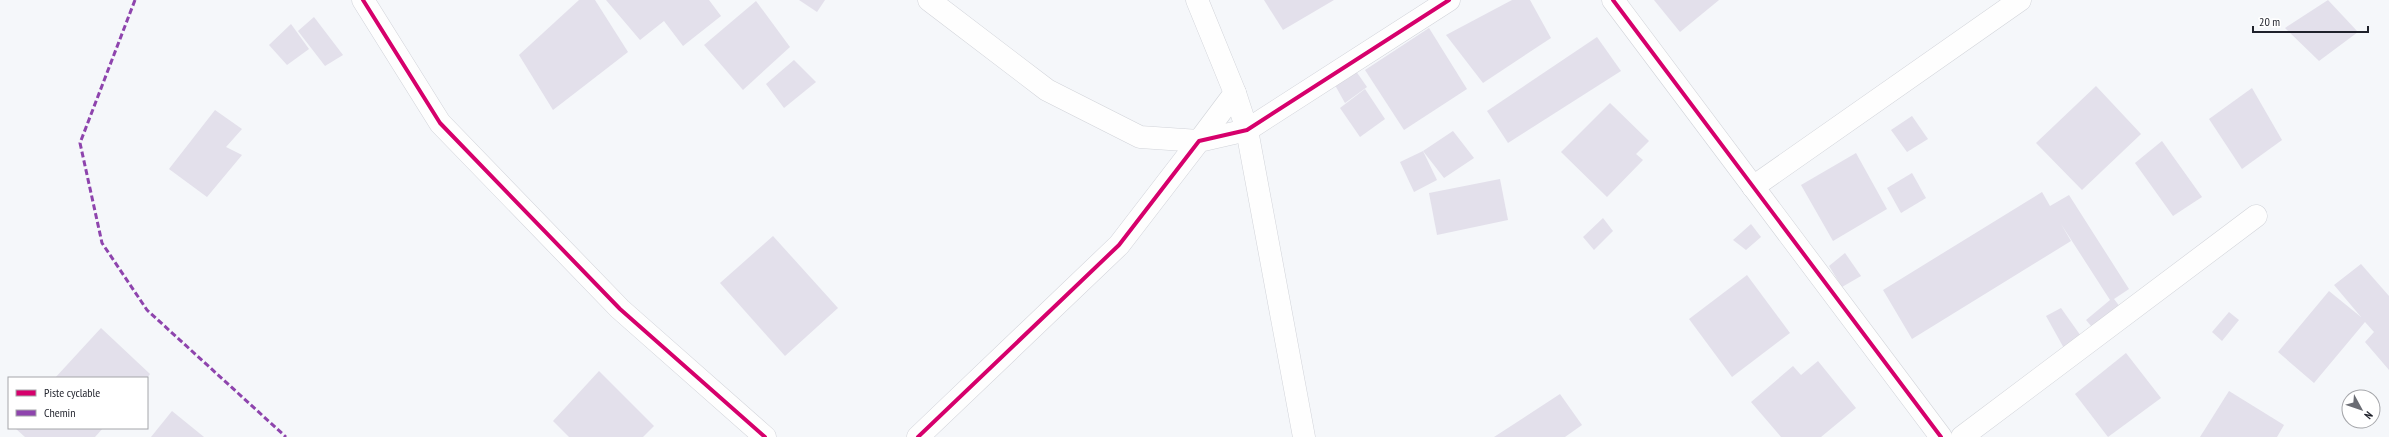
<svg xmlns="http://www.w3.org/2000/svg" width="2389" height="437" font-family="'PT Sans Narrow',sans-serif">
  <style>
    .building { fill: #e3e0eb }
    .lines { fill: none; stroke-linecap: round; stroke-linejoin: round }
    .minor-casing { stroke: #d1d3d9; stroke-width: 23 }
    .minor { stroke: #fefefe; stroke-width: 22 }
    .quiet { stroke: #8e44ad; stroke-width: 3; stroke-dasharray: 6 3; stroke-linecap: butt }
    .cycleway-casing { stroke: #fff; stroke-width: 6 }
    .cycleway { stroke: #d6006c; stroke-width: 4 }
  </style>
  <rect width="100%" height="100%" fill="#f5f7fa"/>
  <g class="building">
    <path d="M579,0H595L628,52L553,110L519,55Z"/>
    <path d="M606,0H709L721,16L683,46L664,21L640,40Z"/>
    <path d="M799,0H825L817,12Z"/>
    <path d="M1264,0H1334L1283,30Z"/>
    <path d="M1512,0H1530L1551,38L1483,83L1446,35Z"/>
    <path d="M1654,0H1719L1680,32Z"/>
    <path d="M2328,0L2358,32L2319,61L2285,28Z"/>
    <path d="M756,1L790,47L743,90L704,45Z"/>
    <path d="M314,17L343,55L325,66L298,31Z"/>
    <path d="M291,24L309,49L287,65L269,45Z"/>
    <path d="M1429,28L1467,89L1404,130L1365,70Z"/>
    <path d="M1597,37L1621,71L1508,143L1487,111Z"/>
    <path d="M794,60L816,82L784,108L766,84Z"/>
    <path d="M1351,64L1367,87L1345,103L1331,78Z"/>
    <path d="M2096,86L2141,134L2082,190L2036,143Z"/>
    <path d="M2252,88L2282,140L2242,169L2209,119Z"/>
    <path d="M1365,89L1385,119L1360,137L1340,108Z"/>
    <path d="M1610,103L1649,141L1636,154L1643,160L1607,197L1561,152Z"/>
    <path d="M215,110L242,129L226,147L242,155L207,197L169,169Z"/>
    <path d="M1912,116L1928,139L1907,152L1891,130Z"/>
    <path d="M1453,131L1474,158L1444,178L1423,151Z"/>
    <path d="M2162,141L2202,197L2173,216L2135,163Z"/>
    <path d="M1423,151L1437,180L1414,192L1400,162Z"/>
    <path d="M1856,153L1887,209L1833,241L1801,185Z"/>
    <path d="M1912,173L1926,198L1901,213L1887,188Z"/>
    <path d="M1500,179L1508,220L1437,235L1429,193Z"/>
    <path d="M2042,192L2050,206L2069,195L2129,289L2114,299L2124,312L2097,333L2086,320L2110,300L2061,224L2071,241L1912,339L1883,290Z"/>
    <path d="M1603,218L1613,231L1594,250L1583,237Z"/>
    <path d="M1751,224L1761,237L1746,250L1733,240Z"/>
    <path d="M773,236L838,308L785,356L720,283Z"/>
    <path d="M1845,253L1861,276L1842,287L1829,266Z"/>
    <path d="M2361,264L2389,296V370L2365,342L2374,332L2365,322L2314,383L2278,352L2329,291L2361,317L2334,285Z"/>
    <path d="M1747,275L1790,333L1732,377L1689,319Z"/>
    <path d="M2061,308L2083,339L2065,350L2046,316Z"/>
    <path d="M2229,312L2239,320L2222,341L2212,332Z"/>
    <path d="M101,328L150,374L147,378H55Z"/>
    <path d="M2126,353L2161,398L2108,437L2075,394Z"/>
    <path d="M1818,361L1856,408L1821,437H1781L1751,402L1793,366L1801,375Z"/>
    <path d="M599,371L654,426L643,437H569L553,421Z"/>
    <path d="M2229,391L2284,425L2277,437H2200Z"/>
    <path d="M1560,394L1582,425L1565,437H1494Z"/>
    <path d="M172,411L204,437H151Z"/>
    <path d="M15,428H103L95,437H25Z"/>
  </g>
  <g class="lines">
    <defs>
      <g id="minor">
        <path d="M363,0L440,123L620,309L765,437"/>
        <path d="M929,0L1047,90L1140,137L1199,141L1235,93"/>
        <path d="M1197,0L1235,93L1247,130L1304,437"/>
        <path d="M1613,0L1941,437"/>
        <path d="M1753,187L2020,0"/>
        <path d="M918,437L1119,245L1199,141L1247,130L1449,0"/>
        <path d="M1962,437L2256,216"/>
      </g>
    </defs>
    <use href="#minor" class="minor-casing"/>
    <use href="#minor" class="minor"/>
    <path class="quiet" d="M135,0L80,143L102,243L147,310L286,437"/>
    <defs>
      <g id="cycleway">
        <path d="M363,0L440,123L620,309L765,437"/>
        <path d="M1613,0L1941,437"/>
        <path d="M918,437L1119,245L1199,141L1247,130L1449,0"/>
      </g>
    </defs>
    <use href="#cycleway" class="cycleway-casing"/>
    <use href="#cycleway" class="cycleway"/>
  </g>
  <rect x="8" y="377" width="140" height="52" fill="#ffffff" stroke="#a5a6aa"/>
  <rect x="16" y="390" width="20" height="6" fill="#d6006c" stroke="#a5a6aa"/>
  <text x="44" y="397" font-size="12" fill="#1f212b">Piste cyclable</text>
  <rect x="16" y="410" width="20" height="6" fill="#8e44ad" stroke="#a5a6aa"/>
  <text x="44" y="417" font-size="12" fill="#1f212b">Chemin</text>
  <g transform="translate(2361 409) rotate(130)"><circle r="19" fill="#ffffff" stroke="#a5a6aa"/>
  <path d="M0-3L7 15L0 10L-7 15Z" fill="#6a6c73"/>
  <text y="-6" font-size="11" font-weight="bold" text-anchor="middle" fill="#1f212b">N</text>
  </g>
  <path d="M2253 26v6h115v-6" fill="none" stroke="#1f212b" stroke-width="2"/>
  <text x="2259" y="26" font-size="12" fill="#1f212b" stroke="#ffffff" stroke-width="3" paint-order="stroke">20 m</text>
</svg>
